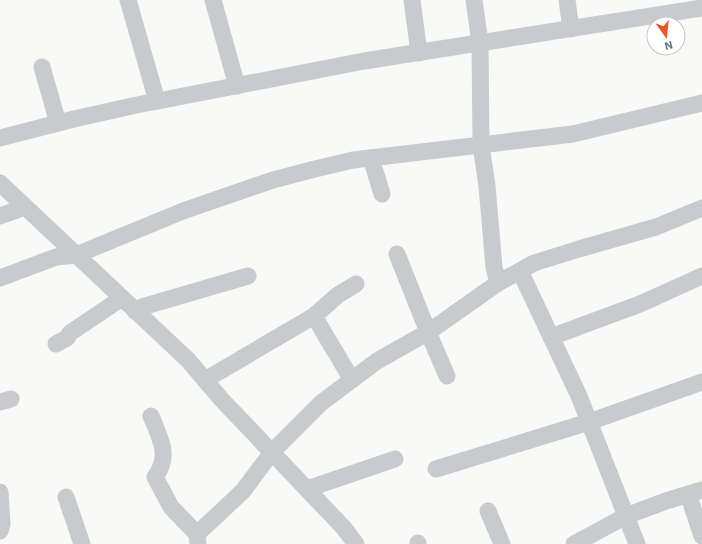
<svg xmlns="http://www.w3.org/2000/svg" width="702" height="544" font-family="'Exo 2',sans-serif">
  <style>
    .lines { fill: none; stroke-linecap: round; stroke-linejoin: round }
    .minor { stroke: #c7cbce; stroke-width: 17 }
  </style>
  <rect width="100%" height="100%" fill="#f9f9f7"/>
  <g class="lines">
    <g class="minor">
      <path d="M128,0L157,101"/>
      <path d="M213,0L237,86"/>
      <path d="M412,0L419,53"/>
      <path d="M474,0L480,43L481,145L487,186L494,267L498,283"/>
      <path d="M567,0L571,29"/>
      <path d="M42,67L58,123"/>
      <path d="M0,138L74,119L132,106L364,61L702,8"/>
      <path d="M371,158L382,194"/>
      <path d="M0,183L188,360L222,400L343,527L356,544"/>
      <path d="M0,216L25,207"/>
      <path d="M397,254L428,332L447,376"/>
      <path d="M520,271L579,396L637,544"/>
      <path d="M0,278L56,257L76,255L183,211L273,180L315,169L353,160L573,134L702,103"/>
      <path d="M135,311L142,307L248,276"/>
      <path d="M314,316L352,380"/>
      <path d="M551,337L640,304L702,276"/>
      <path d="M56,344L67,338L70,333L122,298"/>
      <path d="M205,380L314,316L338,295L356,284"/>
      <path d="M0,402L11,399"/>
      <path d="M151,416C160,438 171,456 155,477L171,507L197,534L198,544"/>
      <path d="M436,469L589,422L702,382"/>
      <path d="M307,489L395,459"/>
      <path d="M688,494L702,536"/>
      <path d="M66,497L82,544"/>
      <path d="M488,511L502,544"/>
      <path d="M0,531L2,524L0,492"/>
      <path d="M197,534L243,491L272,452L321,403L377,361L430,331L498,283L534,263L579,249L656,227L702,208"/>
      <path d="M418,543V544"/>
      <path d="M574,544L626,516L666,501L702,490"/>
    </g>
  </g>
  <g transform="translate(666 36) rotate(165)"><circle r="19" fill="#ffffff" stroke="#c1c7cd"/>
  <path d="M0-3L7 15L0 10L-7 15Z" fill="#ec5724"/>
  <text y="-6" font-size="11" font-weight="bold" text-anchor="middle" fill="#637483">N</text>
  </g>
</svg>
